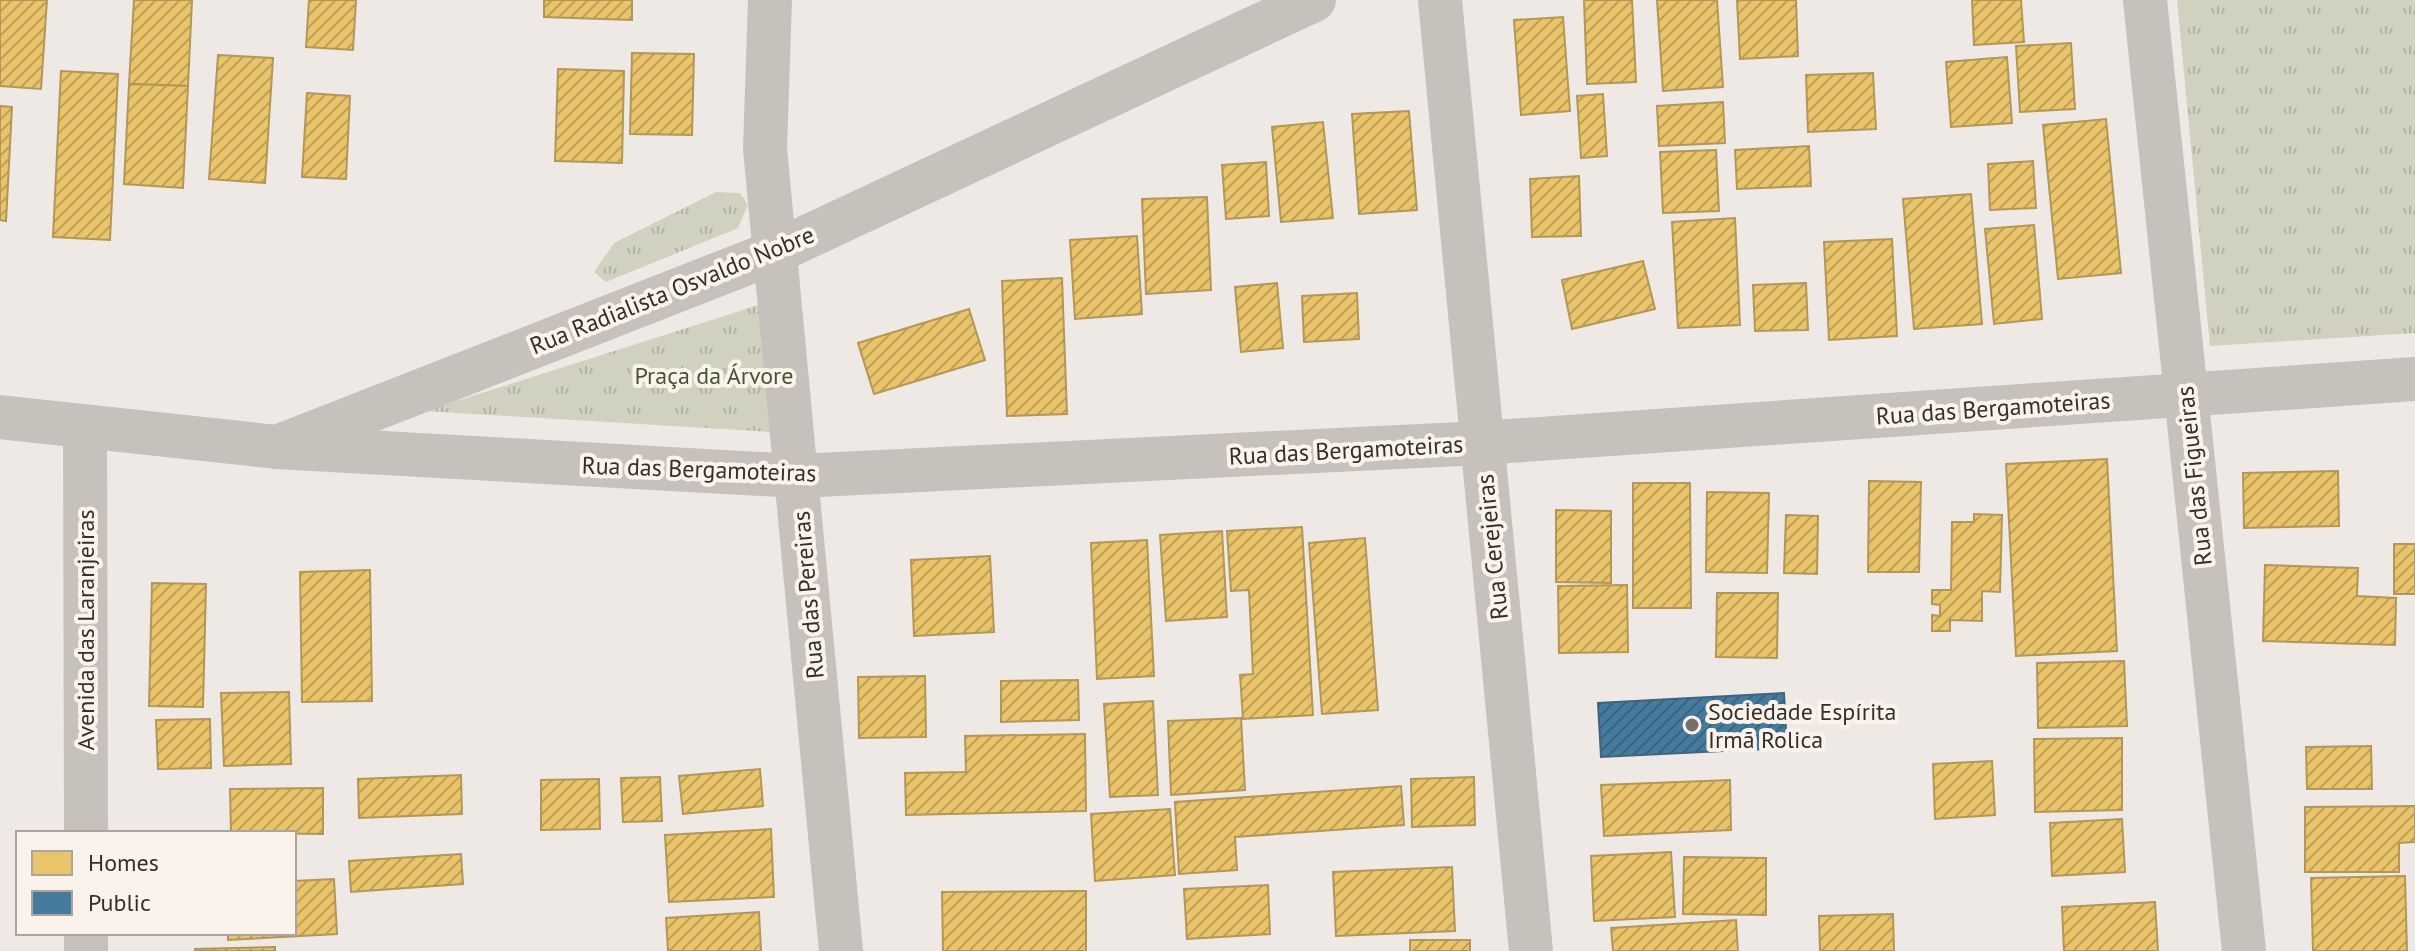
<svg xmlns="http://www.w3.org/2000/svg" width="2415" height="951" font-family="'PT Sans',sans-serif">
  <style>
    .grass { fill: url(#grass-tufts) }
    .homes { fill: url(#homes-hatch); stroke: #b49757; stroke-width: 2 }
    .public { fill: url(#public-hatch); stroke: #41647a; stroke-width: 2 }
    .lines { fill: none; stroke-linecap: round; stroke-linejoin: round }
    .minor { stroke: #c7c1bc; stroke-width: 44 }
    .tertiary { stroke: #c7c1bc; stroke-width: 44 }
    .poi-dot { fill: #786f6b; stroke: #f9f3ec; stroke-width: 3 }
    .labels { text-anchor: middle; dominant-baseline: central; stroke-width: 8; stroke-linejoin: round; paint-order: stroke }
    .street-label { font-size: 24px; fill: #382e2a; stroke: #f9f3ec }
    .park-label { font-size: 24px; fill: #485530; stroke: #f9f3ec }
    .poi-label { font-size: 24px; fill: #382e2a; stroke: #f9f3ec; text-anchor: start }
  </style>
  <defs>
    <pattern id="grass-tufts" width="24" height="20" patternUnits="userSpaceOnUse" patternTransform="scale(2)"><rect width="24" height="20" fill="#d0d2bf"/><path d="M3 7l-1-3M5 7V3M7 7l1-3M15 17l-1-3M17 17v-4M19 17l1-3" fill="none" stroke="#b3b5a4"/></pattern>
    <pattern id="homes-hatch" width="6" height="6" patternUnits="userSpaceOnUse" patternTransform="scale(2)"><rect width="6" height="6" fill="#e9c46a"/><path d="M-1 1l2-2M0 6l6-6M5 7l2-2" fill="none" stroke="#bea057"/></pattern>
    <pattern id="public-hatch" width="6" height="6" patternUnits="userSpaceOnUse" patternTransform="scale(2)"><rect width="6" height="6" fill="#457b9d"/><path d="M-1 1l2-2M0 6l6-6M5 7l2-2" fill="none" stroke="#3b6580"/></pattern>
  </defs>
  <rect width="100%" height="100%" fill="#eee9e4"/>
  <g class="grass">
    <path d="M2177,0H2415V333L2210,346Z"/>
    <path d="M716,192L740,193L748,205L738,228L606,282L594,272L614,243Z"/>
    <path d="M762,304L772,432L425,411Z"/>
  </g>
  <g class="homes">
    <path d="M0,0H47L41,89L0,86Z"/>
    <path d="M134,0H192L188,86L129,84Z"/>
    <path d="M309,0H356L353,50L306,47Z"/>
    <path d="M544,0H632V20L544,17Z"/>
    <path d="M1584,0H1632L1636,82L1587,84Z"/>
    <path d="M1657,0H1717L1723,87L1663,91Z"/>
    <path d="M1737,0H1796L1798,56L1740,59Z"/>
    <path d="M1972,0H2021L2024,42L1974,45Z"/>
    <path d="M1563,17L1570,111L1521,115L1514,20Z"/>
    <path d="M2071,43L2075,109L2020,112L2016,46Z"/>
    <path d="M632,53L694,54L692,135L630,134Z"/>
    <path d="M218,55L273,58L265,183L209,179Z"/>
    <path d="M2007,57L2012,123L1951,127L1946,62Z"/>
    <path d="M558,69L624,71L622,163L555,161Z"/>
    <path d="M61,71L118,74L110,240L53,237Z"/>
    <path d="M1873,73L1876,129L1808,132L1806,75Z"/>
    <path d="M129,84L188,86L183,188L124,184Z"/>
    <path d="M307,93L350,96L346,179L302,177Z"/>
    <path d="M1603,94L1607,156L1581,158L1577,96Z"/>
    <path d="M1723,102L1725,143L1659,146L1657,106Z"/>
    <path d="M0,106L12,107L6,221L0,220Z"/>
    <path d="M1409,111L1417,210L1359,214L1352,114Z"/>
    <path d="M2106,119L2121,273L2058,279L2043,125Z"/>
    <path d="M1323,122L1333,218L1281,222L1272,127Z"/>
    <path d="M1809,146L1811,186L1737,189L1735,150Z"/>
    <path d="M1716,150L1719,211L1663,213L1660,152Z"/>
    <path d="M2033,161L2036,208L1990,210L1988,164Z"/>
    <path d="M1266,162L1269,216L1226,219L1222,165Z"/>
    <path d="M1579,176L1581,236L1532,237L1530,179Z"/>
    <path d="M1971,194L1982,324L1914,329L1903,199Z"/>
    <path d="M1207,197L1211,290L1146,294L1142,199Z"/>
    <path d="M1735,218L1740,325L1678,328L1672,222Z"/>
    <path d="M2034,225L2042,319L1994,324L1985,229Z"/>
    <path d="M1137,236L1142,314L1075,319L1070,240Z"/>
    <path d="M1892,239L1897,336L1829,340L1824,242Z"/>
    <path d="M1643,261L1655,309L1572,329L1562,280Z"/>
    <path d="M1062,278L1067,414L1007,416L1002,281Z"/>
    <path d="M1277,283L1283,348L1241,352L1235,287Z"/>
    <path d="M1806,283L1808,330L1755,331L1753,285Z"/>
    <path d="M1357,293L1359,339L1304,342L1302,296Z"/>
    <path d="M969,309L985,360L874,394L858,343Z"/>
    <path d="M2107,459L2117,651L2016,656L2006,464Z"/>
    <path d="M2338,471L2339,526L2244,528L2243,473Z"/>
    <path d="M1869,481L1921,482L1919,572H1868Z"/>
    <path d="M1633,483H1690L1691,608H1633Z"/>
    <path d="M1707,492L1769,493L1767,573L1706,572Z"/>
    <path d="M1556,510L1611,511V583L1556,582Z"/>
    <path d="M1974,514L2002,515L2000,592L1982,591V621L1950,620V631H1932V615L1940,616V605L1932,604V590H1951L1952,522H1974Z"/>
    <path d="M1786,515L1818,516L1817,574L1784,573Z"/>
    <path d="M1302,527L1313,715L1243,719L1240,675L1253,674L1249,590L1231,591L1227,531Z"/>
    <path d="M1222,531L1227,617L1166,621L1160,535Z"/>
    <path d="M1365,538L1378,710L1322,714L1309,543Z"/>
    <path d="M1147,540L1154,676L1097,679L1091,543Z"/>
    <rect x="2394" y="544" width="21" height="50"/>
    <path d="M990,556L994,632L914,636L911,560Z"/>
    <path d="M2265,565L2358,568L2357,596L2396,598L2395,645L2263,641Z"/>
    <path d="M370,570L372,701L302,702L300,572Z"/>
    <path d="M152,583L206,584L203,707L149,706Z"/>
    <path d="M1627,585L1628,652L1559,653L1558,586Z"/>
    <path d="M1717,593H1778L1777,658L1716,657Z"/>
    <path d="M2124,661L2127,726L2038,728L2037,663Z"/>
    <path d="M925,676L926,737L859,738L858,677Z"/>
    <path d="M1078,680L1079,720L1001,722V681Z"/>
    <path d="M289,692L291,764L224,766L221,693Z"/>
    <path d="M1153,701L1158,795L1110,797L1104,704Z"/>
    <path d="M1241,718L1245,790L1171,795L1168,721Z"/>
    <path d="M210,719L211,768L158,769L156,720Z"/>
    <path d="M1085,734L1086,811L906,815L905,773L966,772L965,736Z"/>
    <path d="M2122,738V810L2035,812L2034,739Z"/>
    <path d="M2371,746L2372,789H2307L2306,747Z"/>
    <path d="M1992,761L1995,815L1935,819L1933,764Z"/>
    <path d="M760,769L763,806L683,814L679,776Z"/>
    <path d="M461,775L462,814L359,818L358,779Z"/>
    <path d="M660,777L662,821L623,822L621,778Z"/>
    <path d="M1474,777L1475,825L1412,827L1411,779Z"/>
    <path d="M599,779L600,829L541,830V780Z"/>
    <path d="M1730,780L1731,830L1604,836L1601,785Z"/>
    <path d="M1401,786L1404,825L1235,837L1237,870L1179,874L1175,802Z"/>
    <path d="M323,788V834L231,833L230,789Z"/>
    <path d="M2415,806V842L2399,843V872H2305V807Z"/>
    <path d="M1170,809L1175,875L1095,881L1091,814Z"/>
    <path d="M2122,819L2125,872L2052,876L2050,823Z"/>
    <path d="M771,829L774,897L669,902L665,835Z"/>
    <path d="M1671,852L1675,917L1594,921L1591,856Z"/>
    <path d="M461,854L463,884L351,892L349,861Z"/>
    <path d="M1684,857L1766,858V915L1683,914Z"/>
    <path d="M1452,867L1455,931L1336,936L1333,872Z"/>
    <path d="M2405,876L2407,951H2313L2311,878Z"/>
    <path d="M334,879L337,934L228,940V933H294V881Z"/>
    <path d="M1268,885L1270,934L1187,939L1184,889Z"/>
    <path d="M1086,891V951H943L942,892Z"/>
    <path d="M2155,902L2158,951H2064L2062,907Z"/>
    <path d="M759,912L761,951H668L666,918Z"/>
    <path d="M1893,914L1894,951H1820L1819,916Z"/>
    <path d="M1736,920L1738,951H1613L1611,928Z"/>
    <rect x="1410" y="940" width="60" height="11"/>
    <path d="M275,947V951H195V949Z"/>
  </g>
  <path class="public" d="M1784,693L1787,748L1601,757L1598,703Z"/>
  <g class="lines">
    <g class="minor">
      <path d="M770,0L765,149L841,951"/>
      <path d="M1440,0L1531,951"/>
      <path d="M2145,0L2244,951"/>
      <path d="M85,427L86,833"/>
      <path d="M277,447L775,252L1314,0"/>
      <path d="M86,933V951"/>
    </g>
    <path class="tertiary" d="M0,417L277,447L797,476L1481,443L2415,379"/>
  </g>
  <circle class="poi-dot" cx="1692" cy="725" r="8"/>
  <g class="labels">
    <g class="street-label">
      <text transform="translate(672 290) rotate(-22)">Rua Radialista Osvaldo Nobre</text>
      <text transform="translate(1993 408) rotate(-4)">Rua das Bergamoteiras</text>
      <text transform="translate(1346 450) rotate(-3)">Rua das Bergamoteiras</text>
      <text transform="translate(699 469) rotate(2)">Rua das Bergamoteiras</text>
      <text transform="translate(2194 476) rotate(-96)">Rua das Figueiras</text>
      <text transform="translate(1492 547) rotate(-96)">Rua Cerejeiras</text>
      <text transform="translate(808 595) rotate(-95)">Rua das Pereiras</text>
      <text transform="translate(85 630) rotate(-90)">Avenida das Laranjeiras</text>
    </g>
    <g class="park-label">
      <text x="714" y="375">Praça da Árvore</text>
    </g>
    <g class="poi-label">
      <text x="1708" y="711">Sociedade Espírita<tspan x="1708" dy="28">Irmã Rolica</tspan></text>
    </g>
  </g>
  <rect x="16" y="831" width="280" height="104" fill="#f9f3ec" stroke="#aca49e" stroke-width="2"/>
  <rect x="32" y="851" width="40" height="24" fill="#e9c46a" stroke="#aca49e" stroke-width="2"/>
  <text x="88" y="871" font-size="24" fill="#382e2a">Homes</text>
  <rect x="32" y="891" width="40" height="24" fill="#457b9d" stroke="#aca49e" stroke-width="2"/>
  <text x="88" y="911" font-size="24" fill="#382e2a">Public</text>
</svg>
